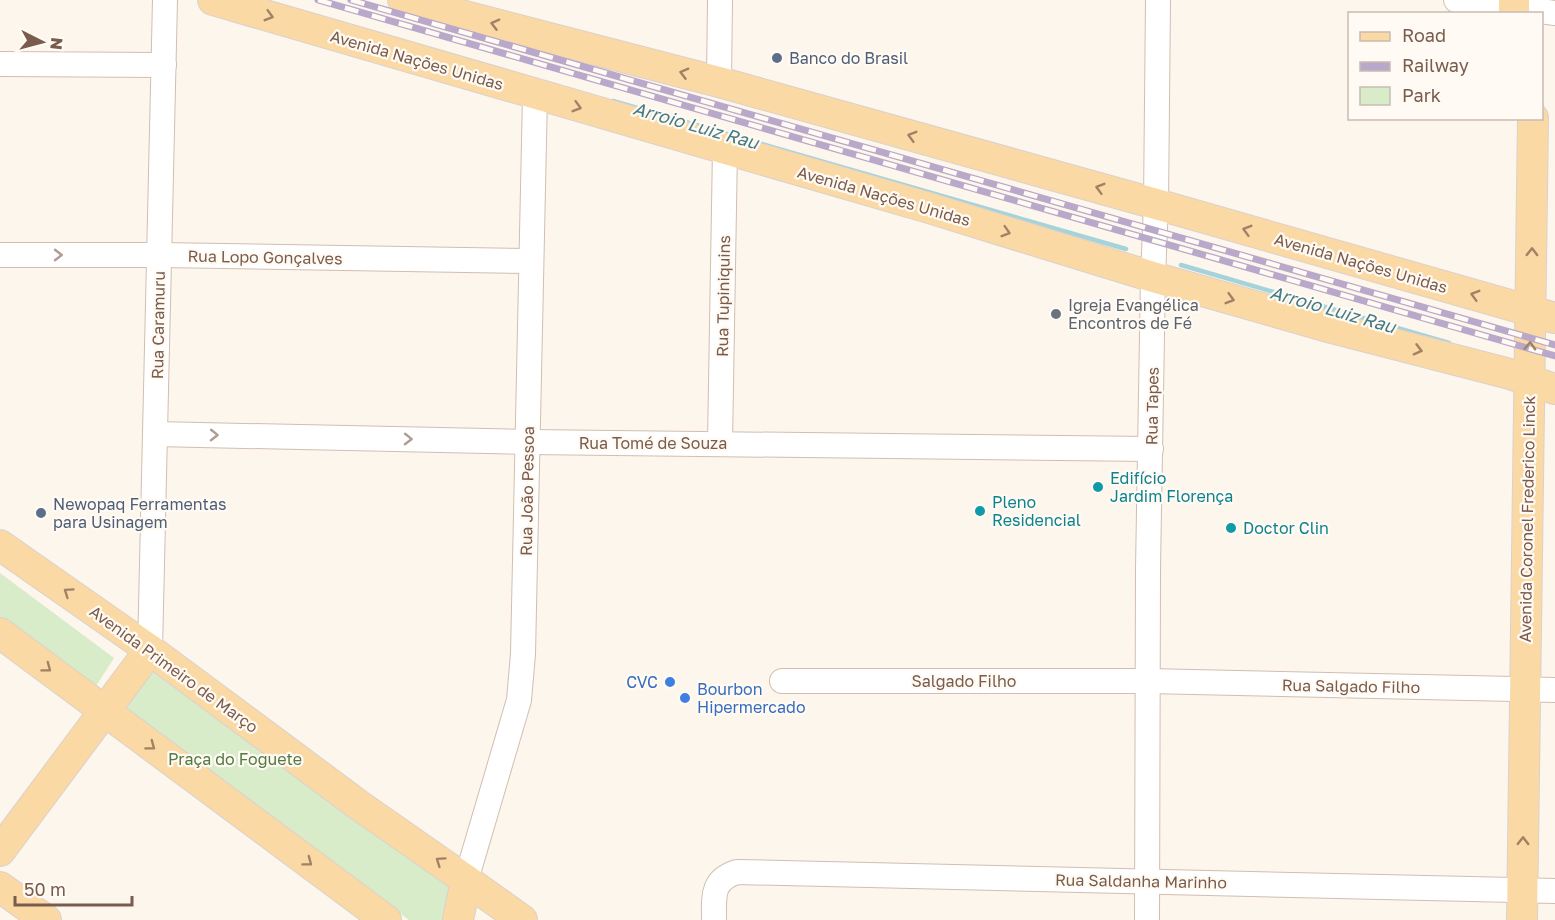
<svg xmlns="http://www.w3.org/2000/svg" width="1555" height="920" font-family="'Golos Text',sans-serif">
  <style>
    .green { fill: #d8ecc9 }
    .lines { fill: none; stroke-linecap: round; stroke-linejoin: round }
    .stream { stroke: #a5d3da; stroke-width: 4.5 }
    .minor-casing { stroke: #d1beb0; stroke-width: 26 }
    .major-casing { stroke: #dad1cd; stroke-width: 32 }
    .minor { stroke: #fff; stroke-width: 24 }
    .major { stroke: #fbd9a5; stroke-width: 30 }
    .rail-casing { stroke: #b9a8c9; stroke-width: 7 }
    .rail { stroke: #fffaf3; stroke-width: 4.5; stroke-dasharray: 14; stroke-linecap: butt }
    .oneway { stroke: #a18267 }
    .oneway2 { stroke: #af9d94 }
    .service-dot { fill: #5c6f8a; stroke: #fffaf3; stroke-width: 2 }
    .worship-dot { fill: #6b7280; stroke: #fffaf3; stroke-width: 2 }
    .culture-dot { fill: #0f9aa8; stroke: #fffaf3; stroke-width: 2 }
    .shop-dot { fill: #3f7fe0; stroke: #fffaf3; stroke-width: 2 }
    .labels { text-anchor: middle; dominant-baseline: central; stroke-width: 4.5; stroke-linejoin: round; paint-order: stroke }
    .service-label { font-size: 16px; fill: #4e5e75; stroke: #fffaf3; text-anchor: start }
    .street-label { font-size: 16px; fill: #7a5c4d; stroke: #fffaf3 }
    .worship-label { font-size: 16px; fill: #5b616d; stroke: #fffaf3; text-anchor: start }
    .culture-label { font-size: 16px; fill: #0d838f; stroke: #fffaf3; text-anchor: start }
    .shop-label { font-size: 16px; fill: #366cbe; stroke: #fffaf3; text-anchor: end }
    .park-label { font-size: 16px; fill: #537a41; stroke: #fffaf3 }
    .water-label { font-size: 18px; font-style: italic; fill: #437c86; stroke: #fffaf3 }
  </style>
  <rect width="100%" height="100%" fill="#fdf6ec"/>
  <g class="green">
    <path d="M0,573L114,658L91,694L0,625Z"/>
    <path d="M154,665L450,884L448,920H409L117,708Z"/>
  </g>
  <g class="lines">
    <g class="stream">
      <path d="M613,101L1126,249"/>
      <path d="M1181,265L1449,343"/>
    </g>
    <defs>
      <g id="minor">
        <path d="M1456,0L1514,7"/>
        <path d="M1533,10L1555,13"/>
        <path d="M0,64L164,65"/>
        <path d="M719,82L720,0"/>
        <path d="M0,255H159L531,261"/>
        <path d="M155,434L529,442L1151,449"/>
        <path d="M720,443L725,149"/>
        <path d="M150,650L165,0"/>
        <path d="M782,681H1147L1555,690"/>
        <path d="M466,880L519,700L523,654L535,95"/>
        <path d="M714,920C714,897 711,880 737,872L1555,891"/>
        <path d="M1147,920L1148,569L1153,277L1156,204L1158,0"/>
      </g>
      <g id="major">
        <path d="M213,0L929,208L1153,277L1332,328L1510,374L1555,389"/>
        <path d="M403,0L719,82L1156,204L1555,318"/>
        <path d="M1514,0V14"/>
        <path d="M0,545L150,650L360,806L466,880L522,920"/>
        <path d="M0,633L386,920"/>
        <path d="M0,851L150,650"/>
        <path d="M0,887L46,920"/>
        <path d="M458,920L466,880"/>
        <path d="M1522,920L1533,118"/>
      </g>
    </defs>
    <use href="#minor" class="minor-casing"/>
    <use href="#major" class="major-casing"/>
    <use href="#minor" class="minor"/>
    <use href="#major" class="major"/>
    <defs>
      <g id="rail">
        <path d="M318,0L1555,356"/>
        <path d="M351,0L1555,345"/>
      </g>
    </defs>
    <use href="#rail" class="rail-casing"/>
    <use href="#rail" class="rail"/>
  </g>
  <defs><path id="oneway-chevron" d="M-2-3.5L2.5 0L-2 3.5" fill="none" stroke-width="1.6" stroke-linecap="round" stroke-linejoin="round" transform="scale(1.5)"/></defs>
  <g class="oneway">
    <use href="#oneway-chevron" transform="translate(269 16) rotate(16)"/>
    <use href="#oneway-chevron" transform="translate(495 24) rotate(-165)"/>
    <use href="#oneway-chevron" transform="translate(684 73) rotate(-165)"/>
    <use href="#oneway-chevron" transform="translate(577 107) rotate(16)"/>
    <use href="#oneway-chevron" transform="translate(912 136) rotate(-164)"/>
    <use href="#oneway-chevron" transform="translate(1100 188) rotate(-164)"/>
    <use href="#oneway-chevron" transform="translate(1247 230) rotate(-164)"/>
    <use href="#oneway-chevron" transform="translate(1006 232) rotate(17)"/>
    <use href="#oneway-chevron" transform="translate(1532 252) rotate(-89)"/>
    <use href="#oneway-chevron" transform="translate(1475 295) rotate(-164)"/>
    <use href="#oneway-chevron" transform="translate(1230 299) rotate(16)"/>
    <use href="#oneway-chevron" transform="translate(1530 346) rotate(-88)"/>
    <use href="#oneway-chevron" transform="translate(1418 350) rotate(15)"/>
    <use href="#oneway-chevron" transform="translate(68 592) rotate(-145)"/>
    <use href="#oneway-chevron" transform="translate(47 668) rotate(37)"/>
    <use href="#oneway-chevron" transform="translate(151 746) rotate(37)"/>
    <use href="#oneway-chevron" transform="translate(1523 841) rotate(-89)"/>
    <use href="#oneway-chevron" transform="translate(440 861) rotate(-145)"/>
    <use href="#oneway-chevron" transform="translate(308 862) rotate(37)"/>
  </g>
  <g class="oneway2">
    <use href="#oneway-chevron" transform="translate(58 255)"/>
    <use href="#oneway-chevron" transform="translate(214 435) rotate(1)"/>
    <use href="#oneway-chevron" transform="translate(408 439) rotate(1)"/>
  </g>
  <g class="service-dot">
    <circle cx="777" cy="58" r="6"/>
    <circle cx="41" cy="513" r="6"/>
  </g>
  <circle class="worship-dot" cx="1056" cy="314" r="6"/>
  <g class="culture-dot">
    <circle cx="1098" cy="487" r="6"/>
    <circle cx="980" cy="511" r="6"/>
    <circle cx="1231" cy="528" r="6"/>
  </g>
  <g class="shop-dot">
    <circle cx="670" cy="682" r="6"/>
    <circle cx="685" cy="698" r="6"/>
  </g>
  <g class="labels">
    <g class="service-label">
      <text x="789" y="58">Banco do Brasil</text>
      <text x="53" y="504">Newopaq Ferramentas<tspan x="53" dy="18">para Usinagem</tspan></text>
    </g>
    <g class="street-label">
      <text transform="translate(417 60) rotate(16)">Avenida Nações Unidas</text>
      <text transform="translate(884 196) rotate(16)">Avenida Nações Unidas</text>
      <text transform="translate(265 257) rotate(1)">Rua Lopo Gonçalves</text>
      <text transform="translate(1361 263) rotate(16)">Avenida Nações Unidas</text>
      <text transform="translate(723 296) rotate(-89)">Rua Tupiniquins</text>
      <text transform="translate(158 325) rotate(-89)">Rua Caramuru</text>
      <text transform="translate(1152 406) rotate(-89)">Rua Tapes</text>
      <text x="653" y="443">Rua Tomé de Souza</text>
      <text transform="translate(527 491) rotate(-89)">Rua João Pessoa</text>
      <text transform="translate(1527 519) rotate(-89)">Avenida Coronel Frederico Linck</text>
      <text transform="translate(174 669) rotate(36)">Avenida Primeiro de Março</text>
      <text x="964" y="681">Salgado Filho</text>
      <text transform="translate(1351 686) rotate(1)">Rua Salgado Filho</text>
      <text transform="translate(1141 881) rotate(1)">Rua Saldanha Marinho</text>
    </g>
    <g class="worship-label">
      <text x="1068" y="305">Igreja Evangélica<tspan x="1068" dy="18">Encontros de Fé</tspan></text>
    </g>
    <g class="culture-label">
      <text x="1110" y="478">Edifício<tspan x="1110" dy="18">Jardim Florença</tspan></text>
      <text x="992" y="502">Pleno<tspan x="992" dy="18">Residencial</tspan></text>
      <text x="1243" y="528">Doctor Clin</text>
    </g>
    <g class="shop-label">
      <text x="658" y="682">CVC</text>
      <text x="697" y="689" text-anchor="start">Bourbon<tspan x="697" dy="18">Hipermercado</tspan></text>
    </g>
    <g class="park-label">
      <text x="235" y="759">Praça do Foguete</text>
    </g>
    <g class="water-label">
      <text transform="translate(696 125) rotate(16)">Arroio Luiz Rau</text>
      <text transform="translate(1333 309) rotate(16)">Arroio Luiz Rau</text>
    </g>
  </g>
  <rect x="1348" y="12" width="195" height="108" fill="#fffaf3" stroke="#cabbb1" stroke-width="1.5"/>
  <rect x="1360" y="32" width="30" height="9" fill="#fbd9a5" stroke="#cabbb1" stroke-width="1.5"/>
  <text x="1402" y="42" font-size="18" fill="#7a5c4d">Road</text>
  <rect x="1360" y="62" width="30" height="9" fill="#b9a8c9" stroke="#cabbb1" stroke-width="1.5"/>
  <text x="1402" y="72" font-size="18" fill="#7a5c4d">Railway</text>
  <rect x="1360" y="87" width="30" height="18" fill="#d8ecc9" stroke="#cabbb1" stroke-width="1.5"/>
  <text x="1402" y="102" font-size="18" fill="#7a5c4d">Park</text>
  <g transform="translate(42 42) rotate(96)" stroke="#fffaf3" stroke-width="4.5" paint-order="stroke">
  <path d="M0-4.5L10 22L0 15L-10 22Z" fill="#7a5c4d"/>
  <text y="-9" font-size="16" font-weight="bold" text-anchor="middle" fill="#7a5c4d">N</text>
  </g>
  <path d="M15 896v9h117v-9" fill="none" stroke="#7a5c4d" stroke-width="3"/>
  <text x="24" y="896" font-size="18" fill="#7a5c4d" stroke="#fffaf3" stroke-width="4.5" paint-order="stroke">50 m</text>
</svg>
